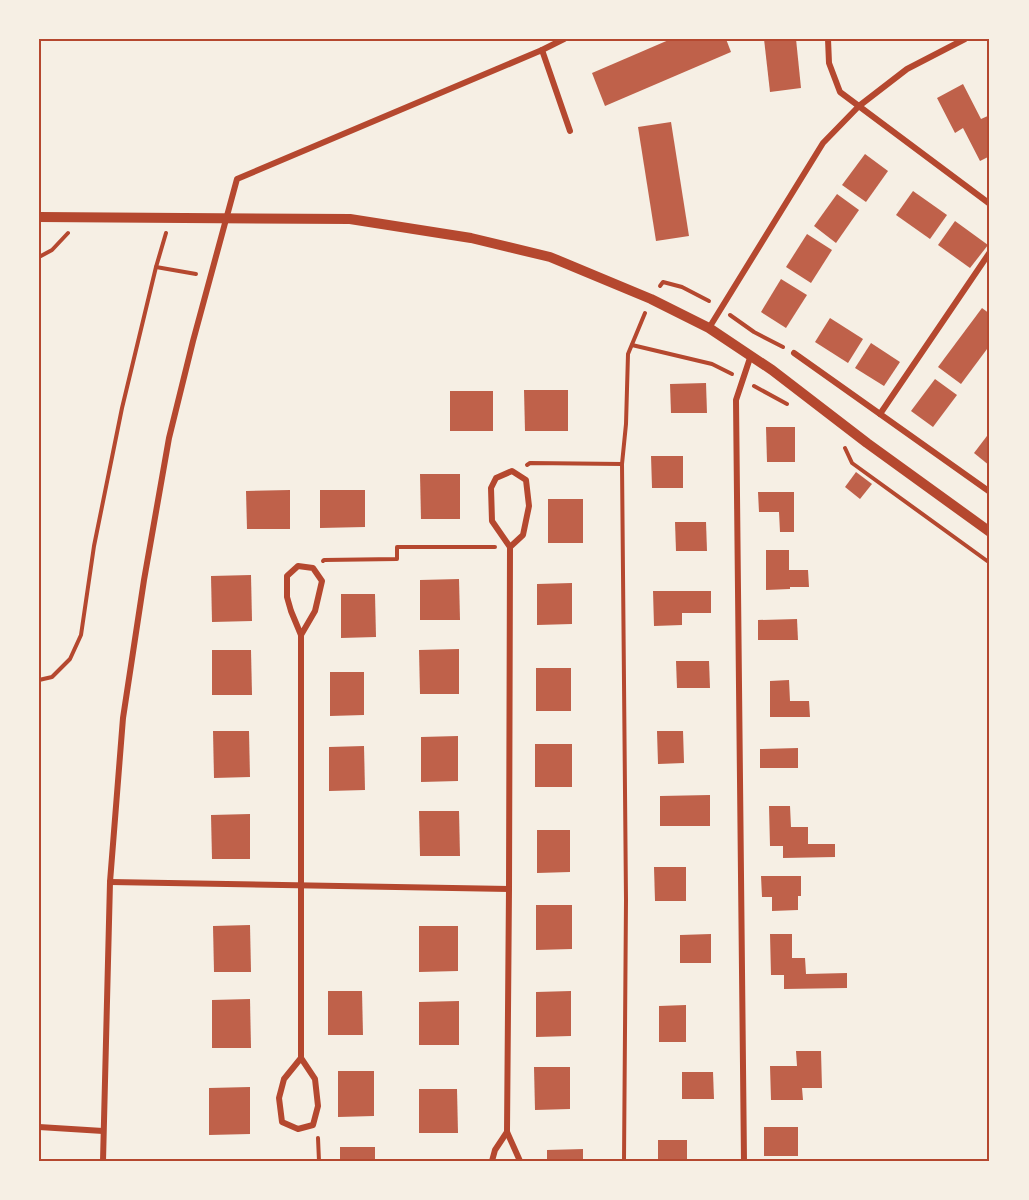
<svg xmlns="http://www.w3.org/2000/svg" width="1029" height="1200" font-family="'Varela Round',sans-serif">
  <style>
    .building { fill: #bf614a }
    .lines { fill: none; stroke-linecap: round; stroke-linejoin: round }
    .path { stroke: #b5482f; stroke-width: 4 }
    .minor { stroke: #b5482f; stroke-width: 6 }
    .tertiary { stroke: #b5482f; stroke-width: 10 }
    .neatline { fill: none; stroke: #b5482f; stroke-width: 2 }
  </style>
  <rect width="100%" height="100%" fill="#f6efe4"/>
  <g class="building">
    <path d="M671,39H726L731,52L605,106L592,73Z"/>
    <path d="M764,39H796L801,88L770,92Z"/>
    <path d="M963,84L981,119L990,115V156L980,161L963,128L955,133L937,98Z"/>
    <path d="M671,122L689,236L656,241L638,127Z"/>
    <path d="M865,154L888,171L866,202L842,185Z"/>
    <path d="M913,191L947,215L930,239L896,215Z"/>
    <path d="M837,194L859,210L836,243L814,226Z"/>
    <path d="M955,221L988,245L970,268L938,245Z"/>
    <path d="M807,234L832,250L811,283L786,267Z"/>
    <path d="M781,279L807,295L786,328L761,312Z"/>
    <path d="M982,308L990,314V345L961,384L938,367Z"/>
    <path d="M830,318L863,339L848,363L815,342Z"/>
    <path d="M871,343L900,362L884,386L855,368Z"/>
    <path d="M935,379L957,395L933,427L911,411Z"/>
    <path d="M706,383L707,413H671L670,384Z"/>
    <path d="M524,390H568V431H525Z"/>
    <rect x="450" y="391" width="43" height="40"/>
    <path d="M766,427H795V462H767Z"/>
    <path d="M990,432V466L974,453Z"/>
    <path d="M651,456H683V488H652Z"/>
    <path d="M856,472L872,484L860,499L845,487Z"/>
    <path d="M420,474H460V519H421Z"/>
    <path d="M290,490V529H247L246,491Z"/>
    <path d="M320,490H365V527L320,528Z"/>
    <path d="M758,492H794V532H780L779,512H759Z"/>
    <rect x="548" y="499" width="35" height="44"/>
    <path d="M675,522H706L707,551H676Z"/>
    <path d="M766,550H789V570H808L809,587H790V589L766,590Z"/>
    <path d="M251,575L252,621L212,622L211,576Z"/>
    <path d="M459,579L460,620H420V580Z"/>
    <path d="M572,583V624L537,625V584Z"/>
    <path d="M653,591H711V613H682V625L654,626Z"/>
    <path d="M341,594H375L376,637L341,638Z"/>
    <path d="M797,619L798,640H758V620Z"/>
    <path d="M459,649V694H420L419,650Z"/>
    <path d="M212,650H251L252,695H212Z"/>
    <path d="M676,661H709L710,688H677Z"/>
    <rect x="536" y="668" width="35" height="43"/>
    <path d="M330,672H364V715L330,716Z"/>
    <path d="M789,680L790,701H809L810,717H770V681Z"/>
    <path d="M213,731H249L250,777L214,778Z"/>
    <path d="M657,731H683L684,763L658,764Z"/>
    <path d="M458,736V781L421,782V737Z"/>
    <rect x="535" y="744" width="37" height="43"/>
    <path d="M364,746L365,790L329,791V747Z"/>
    <path d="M798,748V768H760V749Z"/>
    <path d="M710,795V826H660V796Z"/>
    <path d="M769,806H790L791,827H808V844H835V857L783,858V846H770Z"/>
    <path d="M419,811H459L460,856H420Z"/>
    <path d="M250,814V859H212L211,815Z"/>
    <path d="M537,830H570V872L537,873Z"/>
    <path d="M654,867H686V901H655Z"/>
    <path d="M761,876H801V896H798V910L772,911V897H762Z"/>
    <path d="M536,905H572V949L536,950Z"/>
    <path d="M250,925L251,972H214L213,926Z"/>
    <path d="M419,926H458V971L419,972Z"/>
    <path d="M711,934V963H680V935Z"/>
    <path d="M770,934H792V958H805L806,974L847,973V988L784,989V975H771Z"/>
    <path d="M328,991H362L363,1035H328Z"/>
    <path d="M571,991V1036L536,1037V992Z"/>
    <path d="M250,999L251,1048H212V1000Z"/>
    <path d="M459,1001V1045H419V1002Z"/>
    <path d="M686,1005V1042H659V1006Z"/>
    <path d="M796,1051H821L822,1088H802L803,1100H771L770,1066H797Z"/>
    <path d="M534,1067H570V1109L535,1110Z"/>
    <path d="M338,1071H374V1116L338,1117Z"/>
    <path d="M682,1072H713L714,1099H682Z"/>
    <path d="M250,1087V1134L209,1135V1088Z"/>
    <path d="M419,1089H457L458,1133H419Z"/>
    <rect x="764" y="1127" width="34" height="29"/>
    <rect x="658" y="1140" width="29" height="21"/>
    <rect x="340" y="1147" width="35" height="14"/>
    <path d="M583,1149V1161H547V1150Z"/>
  </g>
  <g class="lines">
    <g class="path">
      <path d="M39,257L52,250L68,233"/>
      <path d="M156,267L196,274"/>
      <path d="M660,286L663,282L682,287L709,301"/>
      <path d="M730,315L754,332L783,347"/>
      <path d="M632,345L712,364L732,374"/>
      <path d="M754,386L787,404"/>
      <path d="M845,448L852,463L990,563"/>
      <path d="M527,465L530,463L622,464"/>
      <path d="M323,561L324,560L397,559V547H495"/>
      <path d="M39,680L52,677L70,659L81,635L94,546L122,408L156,267L166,233"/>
      <path d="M318,1138L319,1161"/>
      <path d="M624,1161L626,900L622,464L626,424L628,354L645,313"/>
    </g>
    <g class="minor">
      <path d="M828,39L829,63L840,92L990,204"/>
      <path d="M542,50L564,39"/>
      <path d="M709,328L823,143L859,106L907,69L965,39"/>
      <path d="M794,353L990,492"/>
      <path d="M880,414L990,252"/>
      <path d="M301,635L291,611L287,597V576L298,566L313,568L322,581L315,611L301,635V1058L315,1079L318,1106L313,1125L298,1129L282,1122L279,1098L284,1079L301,1058"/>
      <path d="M110,882L509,889L510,547L492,521L491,488L496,478L512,471L526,480L529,506L523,535L510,547"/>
      <path d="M509,889L507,1132L520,1161"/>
      <path d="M39,1127L103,1131"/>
      <path d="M103,1161L110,882L123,718L144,580L169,438L193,341L237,179L542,50L570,131"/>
      <path d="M492,1161L495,1150L507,1132"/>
      <path d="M744,1161L736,400L751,355"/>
    </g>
    <path class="tertiary" d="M39,217L350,219L471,238L550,257L651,299L709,328L772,370L867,443L990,532"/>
  </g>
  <rect width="1029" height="1200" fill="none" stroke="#f6efe4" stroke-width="81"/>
  <rect x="40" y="40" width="948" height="1120" class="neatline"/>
</svg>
